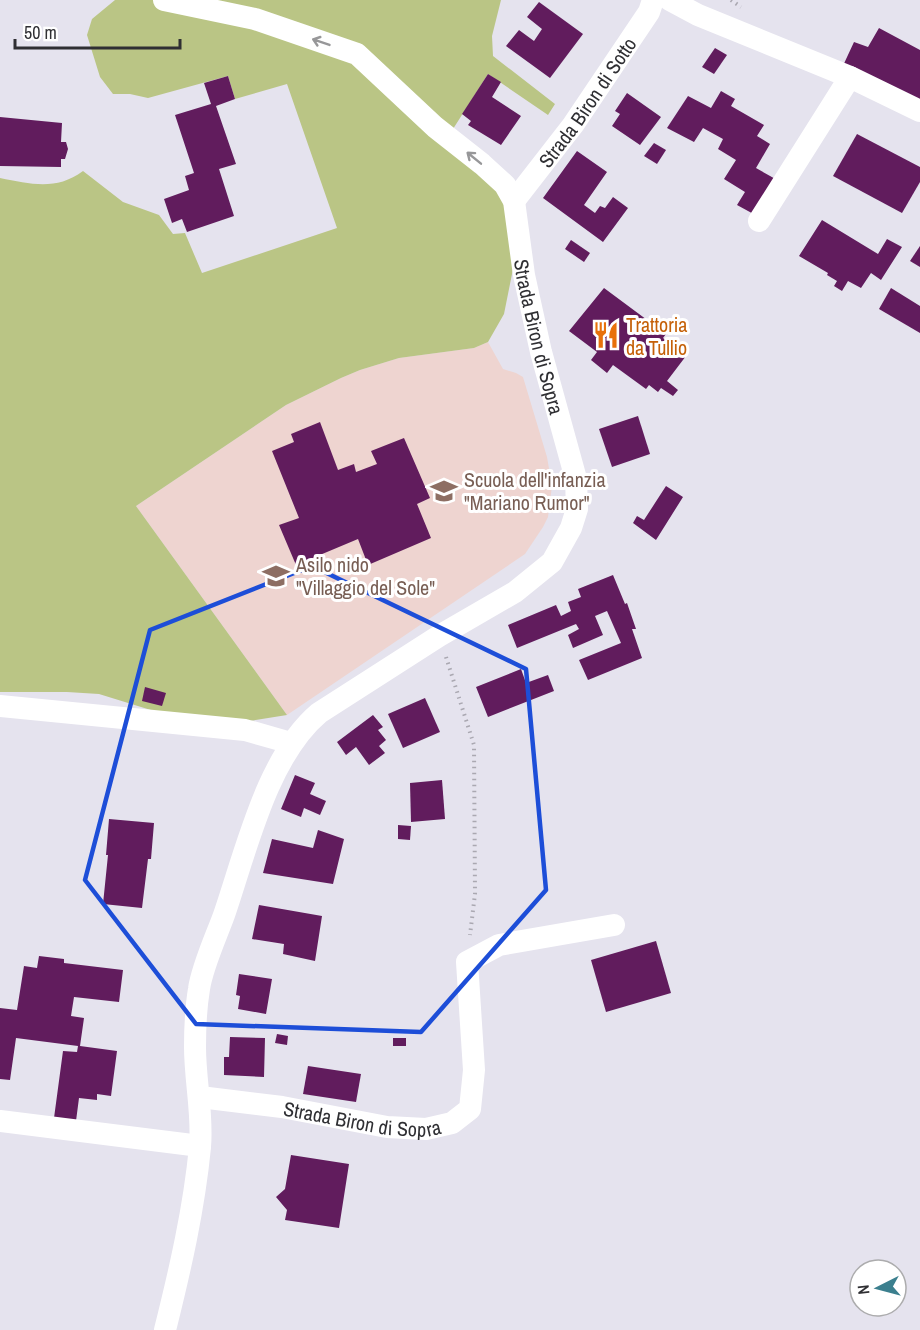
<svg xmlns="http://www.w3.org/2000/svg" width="920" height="1330" font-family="'Archivo Narrow',sans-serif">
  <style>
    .education { fill: #eed4d0 }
    .green { fill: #bac585 }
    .building { fill: #611c5d }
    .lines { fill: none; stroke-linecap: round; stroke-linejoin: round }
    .path { stroke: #aaa8b1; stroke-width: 4; stroke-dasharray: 1.5 4.5; stroke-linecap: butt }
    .minor { stroke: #fff; stroke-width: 22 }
    .oneway { stroke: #979799 }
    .marked { fill: none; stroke: #1d4ed8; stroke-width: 4.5; stroke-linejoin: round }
    .labels { text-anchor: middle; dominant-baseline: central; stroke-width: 6; stroke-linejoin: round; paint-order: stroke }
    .street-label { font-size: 20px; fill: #2f2f33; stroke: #fff }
    .food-label { font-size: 20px; fill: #c56008; stroke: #fff; text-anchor: start }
    .education-label { font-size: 20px; fill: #785e54; stroke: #fff; text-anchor: start }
  </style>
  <rect width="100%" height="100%" fill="#e5e3ee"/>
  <path class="education" d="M488,342L503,369L516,373L523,377L547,457L552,486L548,517L543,527L525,554L287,715L136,506L286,405L341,378L360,370L399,358L474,348Z"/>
  <path class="green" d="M115,0H501L492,36L493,56L555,104L548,115L488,74L453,129L505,185L514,264L504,314L488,342L474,348L399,358L360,370L341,378L286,405L136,506L287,715L249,721L167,715L99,694L67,692H0V178C31,184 56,191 83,171L123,202L159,215L173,234L185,233L202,273L337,228L287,84L235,99L228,76L148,98L130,94H113L100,77L87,35L92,19Z"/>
  <g class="building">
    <path d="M539,2L583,34L550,78L506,46L519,30L534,41L542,29L527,17Z"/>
    <path d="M879,28L920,50V103L841,70L854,42L868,47Z"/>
    <path d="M715,48L727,55L714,74L702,67Z"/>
    <path d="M488,74L501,82L492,97L521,116L501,145L468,125L471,121L462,114Z"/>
    <path d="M228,76L235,99L216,106L236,164L219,169L234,216L187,232L182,219L172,223L164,199L189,190L185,176L194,173L175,115L211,104L204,83Z"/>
    <path d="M721,91L735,99L731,106L764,125L757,136L770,144L756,168L779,181L759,217L737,205L745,192L724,179L736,160L718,149L723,139L703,128L694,142L667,128L688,96L711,108Z"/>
    <path d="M627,93L661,117L640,145L612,126L620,114L615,111Z"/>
    <path d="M0,117L62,123L61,142H66L68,149L65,159H61V167L0,166Z"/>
    <path d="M857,134L920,167V182L902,213L833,176Z"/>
    <path d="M654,143L666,150L657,164L644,156Z"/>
    <path d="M577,151L607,172L584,205L595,213L600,206L605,208L613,197L628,208L603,242L543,198Z"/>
    <path d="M822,220L878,254L887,239L902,247L881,280L871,273L861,288L848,281L842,291L834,286L837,281L827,275L828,273L799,256Z"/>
    <path d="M571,240L590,253L584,262L565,249Z"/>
    <path d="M920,246V267L910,261Z"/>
    <path d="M604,288L666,334L663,338L686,356L667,381L678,390L673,396L661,388L658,392L649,385L646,389L613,365L607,373L591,360L597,352L569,331Z"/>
    <path d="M891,288L920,306V333L879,309Z"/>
    <path d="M638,416L650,454L612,467L599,429Z"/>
    <path d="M320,422L338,470L354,464L356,472L377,464L371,451L404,438L430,498L417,504L431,538L368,565L358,539L296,565L279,525L299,518L272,451L294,442L291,434Z"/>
    <path d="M666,486L683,497L656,540L633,523L637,516L644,520Z"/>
    <path d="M613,575L625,604L627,603L636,629H632L642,658L588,680L579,660L621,643L607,611L595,616L603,635L573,648L568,635L579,629L576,624L517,648L508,625L556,605L561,616L571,611L568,602L581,597L578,589Z"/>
    <path d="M521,669L526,683L548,675L554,691L488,717L476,687Z"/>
    <path d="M145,687L166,693L162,706L142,701Z"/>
    <path d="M425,698L440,732L403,748L388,714Z"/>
    <path d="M373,715L383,727L378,730L386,740L379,746L385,753L369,765L356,747L346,755L337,742Z"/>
    <path d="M295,775L315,783L310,794L326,801L320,815L304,808L301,817L281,809Z"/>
    <path d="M442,780L445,819L411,822L410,783Z"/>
    <path d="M109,819L154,823L151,859H148L142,908L103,904L108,855H106Z"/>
    <path d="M398,825L411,826L410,840L398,839Z"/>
    <path d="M318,830L344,839L333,884L263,873L272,839L313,848Z"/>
    <path d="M259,905L322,916L315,961L283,954L284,944L252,939Z"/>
    <path d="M656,941L671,993L606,1012L591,960Z"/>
    <path d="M39,956L64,959V963L123,970L119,1002L74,997L71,1016L84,1018L80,1046L117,1051L111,1096L97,1094V1100L79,1098L76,1121L54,1118L63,1051L77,1052L78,1046L16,1038L10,1080L0,1079V1008L17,1010L24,966L37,968Z"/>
    <path d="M239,974L272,979L266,1014L238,1009L240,996L236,995Z"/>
    <path d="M277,1034L288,1036L287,1045L275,1043Z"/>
    <path d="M230,1037L265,1038L264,1077L224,1075V1057H229Z"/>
    <rect x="393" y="1038" width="13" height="8"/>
    <path d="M308,1066L361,1074L356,1102L303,1094Z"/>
    <path d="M291,1155L349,1164L339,1228L285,1220L287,1210L276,1197L285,1189Z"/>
  </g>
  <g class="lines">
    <g class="path">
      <path d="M731,0L741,7"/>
      <path d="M446,657L474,745L475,894L470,935"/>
    </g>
    <g class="minor">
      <path id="s1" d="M164,0L255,19L357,54L435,127L482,164L505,185L514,201L524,275L541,352L576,479L577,509L571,528L552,562L515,592L439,636L319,713C267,757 246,851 224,915C216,937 202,967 199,989C196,1007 195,1028 195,1047C195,1081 203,1114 200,1147C194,1209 180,1270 165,1330"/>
      <path d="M670,0L698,15L850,77L920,111"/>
      <path id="s2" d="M514,201L573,125L649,12L653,0"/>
      <path d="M759,221L850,77"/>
      <path d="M0,706L245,730L291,743"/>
      <path id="s3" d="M200,1097L282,1107L387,1127L426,1129L452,1123L470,1109L474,1070L467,962L499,945L614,925"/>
      <path d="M0,1121L200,1146"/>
    </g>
  </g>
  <defs><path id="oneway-shaft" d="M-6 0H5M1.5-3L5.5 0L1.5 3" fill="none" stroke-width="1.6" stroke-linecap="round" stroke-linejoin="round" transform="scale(1.5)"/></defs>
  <g class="oneway">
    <use href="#oneway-shaft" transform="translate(321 42) rotate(-161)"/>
    <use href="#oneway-shaft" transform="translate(474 158) rotate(-141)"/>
  </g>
  <path class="marked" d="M312,566L526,669L546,890L421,1032L196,1024L85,880L150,630Z"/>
  <defs>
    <symbol id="restaurant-bare" viewBox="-9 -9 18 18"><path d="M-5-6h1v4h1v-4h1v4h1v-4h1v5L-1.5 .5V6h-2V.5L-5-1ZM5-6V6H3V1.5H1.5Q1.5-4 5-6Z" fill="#e8710a" stroke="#fff" stroke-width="2.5" paint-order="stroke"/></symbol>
    <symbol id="school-bare" viewBox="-9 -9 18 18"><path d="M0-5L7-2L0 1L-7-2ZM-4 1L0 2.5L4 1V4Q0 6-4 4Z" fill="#8d6e63" stroke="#fff" stroke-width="2.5" paint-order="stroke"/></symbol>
  </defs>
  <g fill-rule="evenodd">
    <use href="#restaurant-bare" x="587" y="316" width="38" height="38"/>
    <use href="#school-bare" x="425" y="472" width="38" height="38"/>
    <use href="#school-bare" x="257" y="557" width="38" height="38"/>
  </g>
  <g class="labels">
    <g class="street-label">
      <text stroke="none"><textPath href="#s2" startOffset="123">Strada Biron di Sotto</textPath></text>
      <text stroke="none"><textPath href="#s1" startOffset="555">Strada Biron di Sopra</textPath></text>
      <text stroke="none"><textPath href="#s3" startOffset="164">Strada Biron di Sopra</textPath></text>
    </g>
    <g class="food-label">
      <text x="626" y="324">Trattoria<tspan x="626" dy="23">da Tullio</tspan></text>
    </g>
    <g class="education-label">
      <text x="464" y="479">Scuola dell'infanzia<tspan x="464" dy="23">"Mariano Rumor"</tspan></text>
      <text x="296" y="564">Asilo nido<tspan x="296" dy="23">"Villaggio del Sole"</tspan></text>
    </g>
  </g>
  <g transform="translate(878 1288) rotate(264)"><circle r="28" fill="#ffffff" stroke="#acacad" stroke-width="1.5"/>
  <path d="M0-4.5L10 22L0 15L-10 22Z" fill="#3b7f8e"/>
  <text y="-9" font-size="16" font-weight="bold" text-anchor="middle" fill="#2f2f33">N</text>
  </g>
  <path d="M15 39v9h165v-9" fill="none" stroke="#2f2f33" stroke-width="3"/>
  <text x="24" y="39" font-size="18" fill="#2f2f33" stroke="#ffffff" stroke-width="4.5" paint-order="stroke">50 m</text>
</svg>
